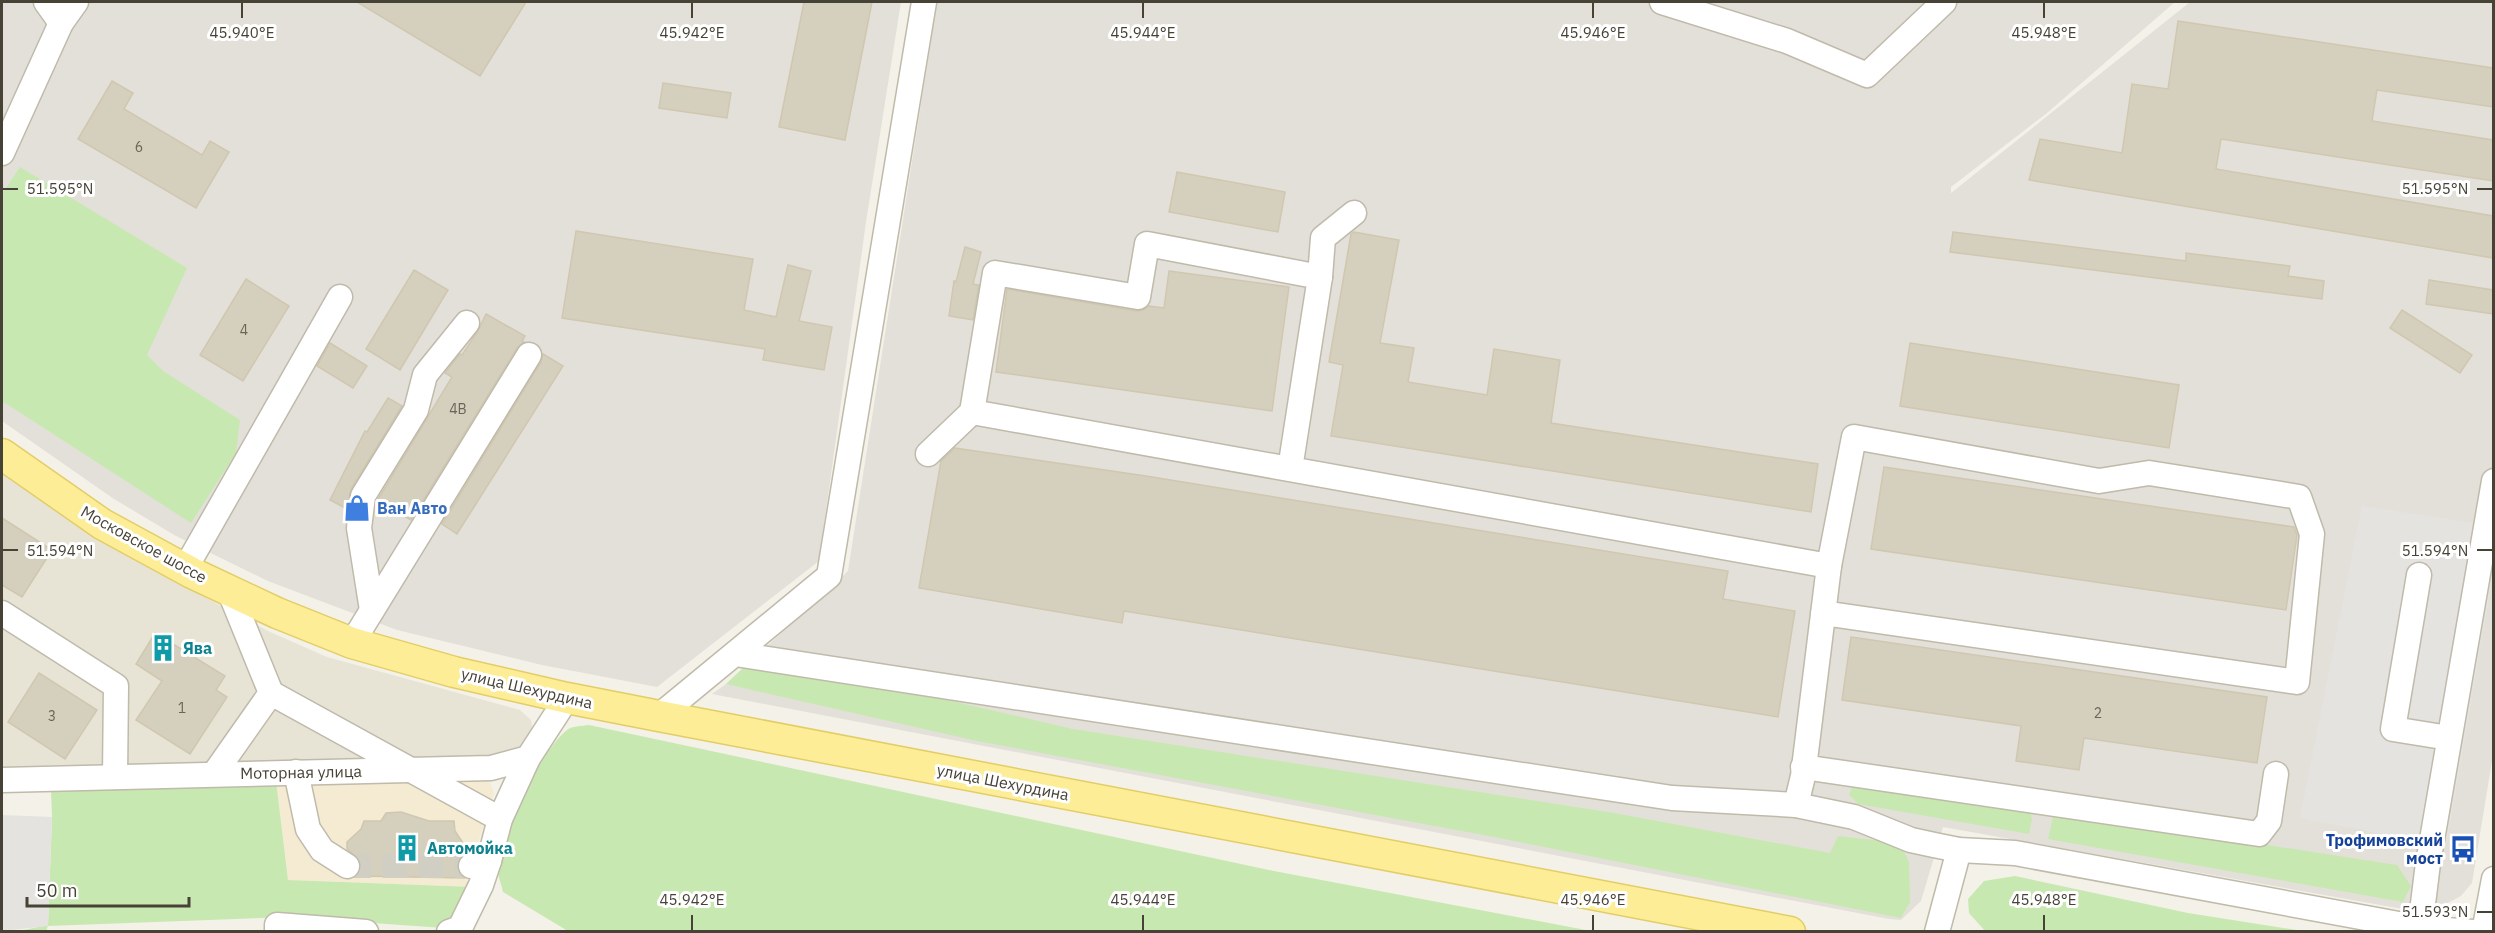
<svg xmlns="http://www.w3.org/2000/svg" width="2495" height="933" font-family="'IBM Plex Sans',sans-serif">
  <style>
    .residential { fill: #e7e4d6 }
    .commercial { fill: #f5ebd3 }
    .industrial { fill: #e3e0d9 }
    .green { fill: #c8e8b1 }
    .parking { fill: #e5e3df }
    .building { fill: #d5cfbd; stroke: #d0c7b0; stroke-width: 1.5 }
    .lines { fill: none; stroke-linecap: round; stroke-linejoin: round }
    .minor-tunnel { stroke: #d1cec4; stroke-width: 24; stroke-dasharray: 24 12; stroke-linecap: butt }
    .minor-casing { stroke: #bfbaaa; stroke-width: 27 }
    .major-casing { stroke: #e3cd66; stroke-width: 33 }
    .minor { stroke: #fff; stroke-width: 24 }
    .major { stroke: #fded97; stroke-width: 30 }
    .ticks { fill: none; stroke: #474236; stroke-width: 2 }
    .labels { text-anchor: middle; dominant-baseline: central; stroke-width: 6; stroke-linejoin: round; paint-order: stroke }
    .number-label { font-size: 14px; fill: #6a6558 }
    .shop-label { font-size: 16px; font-weight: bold; fill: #366cbe; stroke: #fff; text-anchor: start }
    .street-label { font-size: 16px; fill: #474236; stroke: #fff }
    .culture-label { font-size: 16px; font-weight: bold; fill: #0d838f; stroke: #fff; text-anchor: start }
    .transit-label { font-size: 16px; font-weight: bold; fill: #164399; stroke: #fff; text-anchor: end }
    .ticks-label { font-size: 15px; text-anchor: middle; fill: #474236; stroke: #fff; stroke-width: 6; stroke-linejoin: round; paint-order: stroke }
  </style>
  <rect width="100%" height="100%" fill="#f4f1e8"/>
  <path class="residential" d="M2,472L93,531L197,593L268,631L327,657L520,710L531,720L533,732L519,751L498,756L2,769Z"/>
  <path class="commercial" d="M477,775L490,782L494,793L479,840L474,887L288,880L276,781Z"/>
  <g class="industrial">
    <path d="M2,2H901L866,222L819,561L657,687L542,665L397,630L268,581L176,536L114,499L2,421Z"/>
    <path d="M937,2H2175L2047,113L1951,187V193L2190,2H2493V755L2472,883L2461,896L2444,905L2427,908L2403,909L1943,827L1921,901L1901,920L1889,919L712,694L726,684L848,571Z"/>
  </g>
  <g class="green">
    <path d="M20,167L187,268L147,355L163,371L240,420L236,453L191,523L2,401V194Z"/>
    <path d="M756,656L1073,729L1614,813L1830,853L1838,836L1900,843L1909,862L1910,902L1901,918L1494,837L977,741L726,684Z"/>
    <path d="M589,725L1269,870L1591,931H568L503,892C501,882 495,869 497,860C503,828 541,751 567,730C571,726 582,726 589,725Z"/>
    <path d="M1856,777L2030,811L2032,819L2029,834L1858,804L1849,795Z"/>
    <path d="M276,781L288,880L474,887L461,909L444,928L286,917L48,926L46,931L14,932L48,925L52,817L51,790Z"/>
    <path d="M2054,812L2397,865L2411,886L2403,902L2048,839Z"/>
    <path d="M2015,876L2188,913L2303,931H1985L1969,913L1968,899L1984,881Z"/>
  </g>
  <g class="parking">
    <path d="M2362,506L2493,526V574L2446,846L2300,818Z"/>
    <path d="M2,815L52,817L48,926L2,931Z"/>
  </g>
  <g class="building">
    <path d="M357,2H526L480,76Z"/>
    <path d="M804,2H872L845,140L779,127Z"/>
    <path d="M2178,21L2493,68V107L2377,90L2372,121L2493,140V181L2221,139L2216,169L2493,216V258L2029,180L2040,139L2122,153L2132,84L2168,89Z"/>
    <path d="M112,81L133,93L124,109L202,155L210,141L229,152L196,208L78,139Z"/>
    <path d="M663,83L731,93L727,118L659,108Z"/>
    <path d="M1177,172L1285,192L1278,232L1169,212Z"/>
    <path d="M576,231L753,259L744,310L776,317L788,265L811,271L799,321L832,327L824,370L763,360L765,349L562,318Z"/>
    <path d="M1354,232L1399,240L1380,343L1414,348L1408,382L1487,395L1494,349L1560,360L1551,423L1818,464L1811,512L1331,436L1343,365L1329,362L1351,234Z"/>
    <path d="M1953,232L2186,261V253L2290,266L2288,276L2324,281L2322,299L1950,252Z"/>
    <path d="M965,247L981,252L973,284L979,285L973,320L949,316L954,281L956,282Z"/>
    <path d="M414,270L448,290L400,370L366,349Z"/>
    <path d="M1169,271L1289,287L1272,411L996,372L1007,289L1136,311L1143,310L1149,306L1164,308Z"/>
    <path d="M246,279L289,306L243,381L200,355Z"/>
    <path d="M2429,280L2493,290V314L2426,304Z"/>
    <path d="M2402,310L2472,355L2460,373L2390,328Z"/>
    <path d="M486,314L525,336L522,341L524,342L517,348L411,520L377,501L452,377L445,373L460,354L462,355L478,331Z"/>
    <path d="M330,343L367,366L353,388L317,366Z"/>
    <path d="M1910,343L2179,385L2169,448L1900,406Z"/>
    <path d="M543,354L563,366L457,534L442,524L541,362Z"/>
    <path d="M388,398L402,406L351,489L347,509L330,500L365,431L367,432Z"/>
    <path d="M955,448L1146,476L1728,571L1723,599L1795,611L1778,717L1124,611L1122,623L919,588L941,461Z"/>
    <path d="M1884,467L2294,527L2297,535L2286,610L1871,549Z"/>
    <path d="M2,518L52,550L22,597L2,585Z"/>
    <path d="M155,633L225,676L216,690L227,697L190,754L136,720L162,681L136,664Z"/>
    <path d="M1851,637L2267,697L2257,763L2084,738L2079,770L2016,761L2021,726L1842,700Z"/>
    <path d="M39,673L97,710L65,759L8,722Z"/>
    <path d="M401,812L429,821H454L455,831L469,852L461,856L457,863L458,870L464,878L356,876L361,867L360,860L347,849V842L361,829L364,821H381L386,813Z"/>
  </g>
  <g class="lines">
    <path class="minor-tunnel" d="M347,866H471"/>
    <defs>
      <g id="minor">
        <path d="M46,2L61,23"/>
        <path d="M1662,2L1787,41L1867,75L1944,2"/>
        <path d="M2,153L61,23L76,2"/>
        <path d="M1320,277L1323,238L1354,213"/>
        <path d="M928,454L972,412"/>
        <path d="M1290,469L1320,277L1147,244L1138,297L995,273L972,412L1829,566"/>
        <path d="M185,569L340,297"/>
        <path d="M2419,575L2393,729L2449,738"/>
        <path d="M372,610L359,528L363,496L416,410L425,375L467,323"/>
        <path d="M2,613L116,686L115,777"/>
        <path d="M352,643L529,355"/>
        <path d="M735,654L1672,798L1796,805L1854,817L1911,840L1934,845L1959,850L2015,853L2420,928L2473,932"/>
        <path d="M271,693L500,819"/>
        <path d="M659,716L829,576L924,2"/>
        <path d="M1803,767L2259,834L2269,821L2276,774"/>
        <path d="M296,772L308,829L322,850L347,866"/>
        <path d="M214,774L271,693L229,590"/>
        <path d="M2,780L491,768L528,758L567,698"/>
        <path d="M1796,805L1803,776L1829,566L1854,437L2099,481L2149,473L2299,497L2312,534L2297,682L1823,613"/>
        <path d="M471,866L489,861L500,819L528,758"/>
        <path d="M2420,928L2428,863L2494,481"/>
        <path d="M277,932V925L366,932"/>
        <path d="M449,932L460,928L481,885L489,861"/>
        <path d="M1937,932L1959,850"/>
        <path d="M2484,932L2494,879"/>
      </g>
      <path id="major" d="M2,454L102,524L192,573L277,613L352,643L454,672L567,698L659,716L1790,932"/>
    </defs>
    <use href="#minor" class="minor-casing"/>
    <use href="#major" class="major-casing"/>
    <use href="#minor" class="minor"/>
    <use href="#major" class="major"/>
  </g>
  <path class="ticks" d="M242,3V18M692,3V18M1143,3V18M1593,3V18M2044,3V18M3,189H18M2477,189H2492M3,550H18M2477,550H2492M2477,912H2492M692,915V930M1143,915V930M1593,915V930M2044,915V930"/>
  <defs>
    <symbol id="shop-bare" viewBox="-9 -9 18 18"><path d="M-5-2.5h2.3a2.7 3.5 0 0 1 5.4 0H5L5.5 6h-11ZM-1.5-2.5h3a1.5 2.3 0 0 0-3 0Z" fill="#3f7fe0" stroke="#fff" stroke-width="2.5" paint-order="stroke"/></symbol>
    <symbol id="building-bare" viewBox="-9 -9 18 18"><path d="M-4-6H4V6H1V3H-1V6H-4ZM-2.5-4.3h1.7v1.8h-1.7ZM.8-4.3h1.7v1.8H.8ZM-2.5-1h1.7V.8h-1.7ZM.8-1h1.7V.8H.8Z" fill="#0f9aa8" stroke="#fff" stroke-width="2.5" paint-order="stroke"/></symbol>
    <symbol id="bus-bare" viewBox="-9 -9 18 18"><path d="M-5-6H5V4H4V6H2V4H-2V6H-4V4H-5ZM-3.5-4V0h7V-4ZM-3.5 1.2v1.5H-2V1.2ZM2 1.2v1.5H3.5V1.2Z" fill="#1a4fb4" stroke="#fff" stroke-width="2.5" paint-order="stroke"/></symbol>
  </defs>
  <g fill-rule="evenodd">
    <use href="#shop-bare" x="338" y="489" width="38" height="38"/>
    <use href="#building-bare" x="144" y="629" width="38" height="38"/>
    <use href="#building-bare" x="388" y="829" width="38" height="38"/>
    <use href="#bus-bare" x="2444" y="830" width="38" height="38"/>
  </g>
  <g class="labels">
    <g class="number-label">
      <text x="139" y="147">6</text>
      <text x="244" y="330">4</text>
      <text x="458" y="409">4В</text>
      <text x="182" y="708">1</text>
      <text x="2098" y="713">2</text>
      <text x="52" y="716">3</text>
    </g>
    <g class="shop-label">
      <text x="377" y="508">Ван Авто</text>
    </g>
    <g class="street-label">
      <text transform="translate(144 544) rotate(29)">Московское шоссе</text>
      <text transform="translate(527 688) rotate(13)">улица Шехурдина</text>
      <text transform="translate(301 772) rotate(-1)">Моторная улица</text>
      <text transform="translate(1003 782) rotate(11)">улица Шехурдина</text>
    </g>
    <g class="culture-label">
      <text x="183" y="648">Ява</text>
      <text x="427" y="848">Автомойка</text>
    </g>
    <g class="transit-label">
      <text x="2443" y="840">Трофимовский<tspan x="2443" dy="18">мост</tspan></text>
    </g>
  </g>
  <g class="ticks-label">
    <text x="242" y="38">45.940°E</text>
    <text x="692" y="38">45.942°E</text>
    <text x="1143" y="38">45.944°E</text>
    <text x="1593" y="38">45.946°E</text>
    <text x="2044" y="38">45.948°E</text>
    <text x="60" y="194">51.595°N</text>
    <text x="2435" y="194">51.595°N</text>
    <text x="60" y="556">51.594°N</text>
    <text x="2435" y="556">51.594°N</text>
    <text x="692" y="905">45.942°E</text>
    <text x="1143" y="905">45.944°E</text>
    <text x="1593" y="905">45.946°E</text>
    <text x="2044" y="905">45.948°E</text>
    <text x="2435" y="917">51.593°N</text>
  </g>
  <rect width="2495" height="933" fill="none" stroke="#474236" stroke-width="6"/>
  <path d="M27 897v9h162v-9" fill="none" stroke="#474236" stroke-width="3"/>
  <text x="36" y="897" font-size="18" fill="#474236" stroke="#ffffff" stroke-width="4.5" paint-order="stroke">50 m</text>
</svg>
